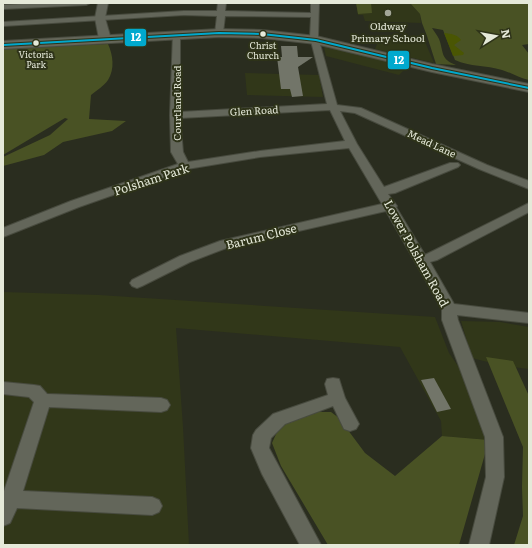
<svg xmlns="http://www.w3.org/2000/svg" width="532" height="548" font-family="Literata,serif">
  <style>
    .built { fill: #313719 }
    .green { fill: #495224 }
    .water { fill: #4a5603 }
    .building { fill: #727569 }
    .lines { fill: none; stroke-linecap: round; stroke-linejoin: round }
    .minor-casing { stroke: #484b3f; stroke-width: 2 }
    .secondary-casing { stroke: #484b3f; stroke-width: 2 }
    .primary-casing { stroke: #484b3f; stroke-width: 2 }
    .minor { fill: #63665a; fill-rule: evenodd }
    .secondary { fill: #63665a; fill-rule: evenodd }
    .primary { fill: #646659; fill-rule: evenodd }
    .bus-1-casing { stroke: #2e3319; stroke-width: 4 }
    .bus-1 { stroke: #00a9ce; stroke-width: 2 }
    .poi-dot { fill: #a4a798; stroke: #2e3319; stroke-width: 1.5 }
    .bus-dot { fill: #e5e9d9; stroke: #2e3319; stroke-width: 1.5 }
    .labels { text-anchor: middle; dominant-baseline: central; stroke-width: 4; stroke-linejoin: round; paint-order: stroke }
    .far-bus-label { font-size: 9px; fill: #e5e9d9; stroke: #2e3319 }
    .far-poi-label { font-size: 10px; fill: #e5e9d9; stroke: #2e3319 }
    .far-street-label { font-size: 10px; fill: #e5e9d9; stroke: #2e3319 }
    .street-label { font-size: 12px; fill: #e5e9d9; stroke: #2e3319 }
    .line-badge { stroke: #2e3319; stroke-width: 1.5 }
    .badge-label { font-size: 11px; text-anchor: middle; font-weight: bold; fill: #fff }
  </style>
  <rect width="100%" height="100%" fill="#2a2d1f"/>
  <g class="built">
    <path d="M356,3H410L420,14L421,23L365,21L363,15H358Z"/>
    <path d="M380,37H423L434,63L375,49Z"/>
    <path d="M329,46L409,65L399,75L326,56L324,47Z"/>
    <path d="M245,73L319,75L323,97L247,95Z"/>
    <path d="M3,292L99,295L435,317L449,353L465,376L489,440L442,436L441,421L400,347L176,328L183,427L189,545H3Z"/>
    <path d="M461,321L500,322L529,327V369L503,366L472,358Z"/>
  </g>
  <g class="green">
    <path d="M356,3H371L372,13L358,14Z"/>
    <path d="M410,3H529V44L522,45L529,54V80C519,78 512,73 502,70C486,65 470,67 455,60L443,30L432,28C434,31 437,35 439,39C444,52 440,59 456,65L436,64L427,36L422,23L420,14Z"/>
    <path d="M108,44C113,55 115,69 108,80C104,86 96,91 91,95L89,119L126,121L112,131L63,142L44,155L3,166V157L50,135L68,119L65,118L3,155V49Z"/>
    <path d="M486,357L513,361L529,396V545H514L523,516L522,487L523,447Z"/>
    <path d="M317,412H331L339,418L365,453L395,476L442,436L489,440L459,545H328L281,466L272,443L277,432L283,424Z"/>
  </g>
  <path class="water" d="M444,33C451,34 457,34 461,40L454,45L464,53L463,55L453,56Z"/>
  <g class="building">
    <path d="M281,46H297L298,57H313L298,67L303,96L292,97L290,89H281L277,57H282Z"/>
    <path d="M434,378L451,409L437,412L421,380Z"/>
  </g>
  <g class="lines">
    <defs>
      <g id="minor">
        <path d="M39,3H90L86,5L3,9V5Z"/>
        <path d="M218,3H226L225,11L311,13V3H319L318,37L337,105L361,108L487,165L529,181V189L479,169L355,113L340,111L357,144L384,187L450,163H458L460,165L458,167L395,193L388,194L397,206L396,207L425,255L529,203V212L437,260L430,262L454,304L529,313V323L457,315L458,320L503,437L504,477L489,545H469L486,477L485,437L442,320V309L386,211L229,247L190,262L142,286L137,288L132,286L130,283L132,280L180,256L220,241L382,204L349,148L260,157L187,169L79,207L3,237V228L71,201L178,164L171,152L170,115L173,33H176L180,35V112L327,104L310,37L311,17L225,16L223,33L219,35L215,33L217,16L184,15L3,26V22L184,11H217ZM330,110L345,141L260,151L188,162L183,152L180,118Z"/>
        <path d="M333,378L339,379L345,398L359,424L356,429L350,431L344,429L333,406L285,424L271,438L269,448L321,545H300L262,474L251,448L253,435L256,430L273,414L328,395L325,384L327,379Z"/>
        <path d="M3,382L34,385L40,386L47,394L161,398L167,400L170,405L167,410L161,412L49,407L23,491L152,497L159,500L162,506L159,512L152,515L17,508L10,523L3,526V494L34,402L29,397L3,394Z"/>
      </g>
      <path id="secondary" d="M98,3H108L105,18L111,39L109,41H101L99,39L95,18Z"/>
      <path id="primary" d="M219,29L262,30L316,36L432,64L529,84V92L432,72L316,44L262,38L219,37L3,49V41Z"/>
    </defs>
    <use href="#minor" class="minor-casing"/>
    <use href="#secondary" class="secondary-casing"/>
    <use href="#primary" class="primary-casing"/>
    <use href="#minor" class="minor"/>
    <use href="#secondary" class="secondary"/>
    <use href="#primary" class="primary"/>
    <defs>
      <path id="bus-1" d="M3,45L219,33L262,34L316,40L432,68L529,88"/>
    </defs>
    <use href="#bus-1" class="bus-1-casing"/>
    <use href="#bus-1" class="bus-1"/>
  </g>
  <circle class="poi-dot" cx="388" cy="13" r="4"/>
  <g class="bus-dot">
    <circle cx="263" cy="34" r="3.5"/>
    <circle cx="36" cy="43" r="3.5"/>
  </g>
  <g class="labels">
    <g class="far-bus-label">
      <text x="263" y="45">Christ<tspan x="263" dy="10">Church</tspan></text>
      <text x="36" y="54">Victoria<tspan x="36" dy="10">Park</tspan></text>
    </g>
    <g class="far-poi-label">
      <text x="388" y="25">Oldway<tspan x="388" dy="12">Primary School</tspan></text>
    </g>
    <g class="far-street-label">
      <text transform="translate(176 103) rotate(-90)">Courtland Road</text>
      <text transform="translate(254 110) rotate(-3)">Glen Road</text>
      <text transform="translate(432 143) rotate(25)">Mead Lane</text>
    </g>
    <g class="street-label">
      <text transform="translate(151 179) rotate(-18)">Polsham Park</text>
      <text transform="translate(261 236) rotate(-14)">Barum Close</text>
      <text transform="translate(417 253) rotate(61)">Lower Polsham Road</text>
    </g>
  </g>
  <g class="line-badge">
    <rect x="124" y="28" width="23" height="19" rx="4" fill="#00a9ce"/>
    <rect x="387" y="50" width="23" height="20" rx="4" fill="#00a9ce"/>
  </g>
  <g class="badge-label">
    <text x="136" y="41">12</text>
    <text x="399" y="64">12</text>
  </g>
  <rect width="532" height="548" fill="none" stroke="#e5e9d9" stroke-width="8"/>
  <g transform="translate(496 36) rotate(79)" stroke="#2e3319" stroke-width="3" paint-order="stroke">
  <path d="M0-3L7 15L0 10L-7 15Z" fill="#e5e9d9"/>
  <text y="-6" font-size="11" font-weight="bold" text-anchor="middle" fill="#e5e9d9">N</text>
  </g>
</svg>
